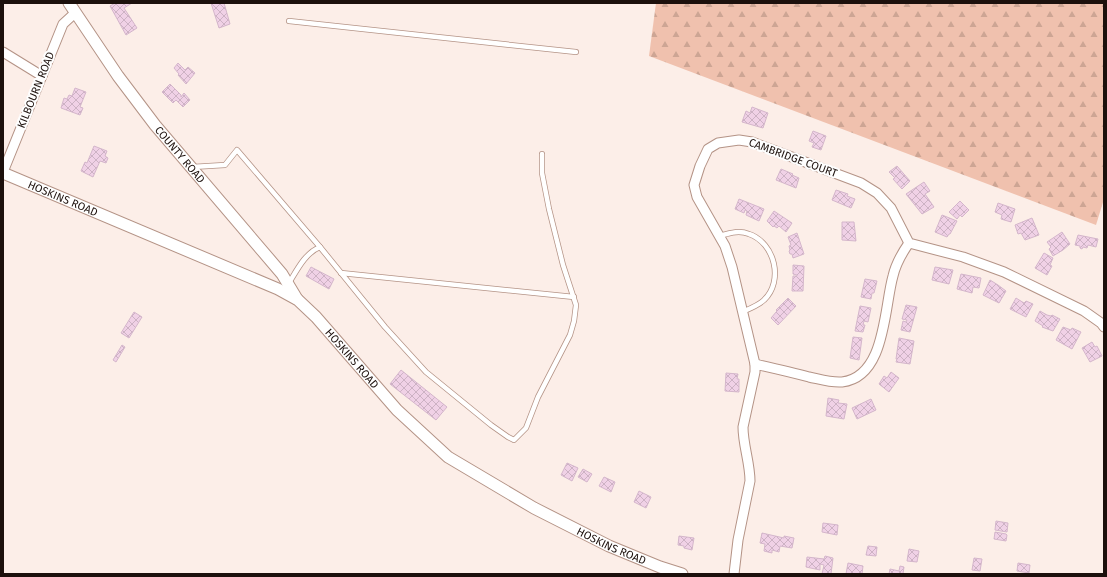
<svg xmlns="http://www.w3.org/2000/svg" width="1107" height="577" font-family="'Fira Sans',sans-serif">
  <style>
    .forest { fill: url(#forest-firs) }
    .building { fill: url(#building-cross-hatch); stroke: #d4b6cb }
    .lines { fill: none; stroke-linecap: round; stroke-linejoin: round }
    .service-casing { stroke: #b49386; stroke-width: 6 }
    .minor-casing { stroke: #b49386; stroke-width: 11 }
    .tertiary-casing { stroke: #b49386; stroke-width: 13 }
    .service { stroke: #fff; stroke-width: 4.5 }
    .minor { stroke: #fff; stroke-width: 9 }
    .tertiary { stroke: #fff; stroke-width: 11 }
    .labels { text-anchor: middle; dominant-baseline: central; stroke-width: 4; stroke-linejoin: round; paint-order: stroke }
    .street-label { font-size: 11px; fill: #1c100c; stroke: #fefefe }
  </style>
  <defs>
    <pattern id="forest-firs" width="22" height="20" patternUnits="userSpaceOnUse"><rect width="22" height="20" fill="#f0c1ae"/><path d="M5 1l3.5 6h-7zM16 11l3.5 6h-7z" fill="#cda594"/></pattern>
    <pattern id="building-cross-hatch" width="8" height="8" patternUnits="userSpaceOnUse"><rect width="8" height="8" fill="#f0d1e6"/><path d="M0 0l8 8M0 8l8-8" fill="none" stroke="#cdb2c4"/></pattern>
  </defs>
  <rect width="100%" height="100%" fill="#fceee8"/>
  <path class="forest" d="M656,3H1104V199L1096,225L649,56Z"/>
  <g class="building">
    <path d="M115,3H132L124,8L137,28L126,35L110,6Z"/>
    <path d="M211,3H224L230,24L219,28Z"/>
    <path d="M178,63L185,70L188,67L195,73L186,84L178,75L179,74L174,68Z"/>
    <path d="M170,84L181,95V97L184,93L190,100L183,107L176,100L173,103L162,92Z"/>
    <path d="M75,88L86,92L80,107L83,108L80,115L61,108L64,98L67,99L69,95L72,96Z"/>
    <path d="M752,107L768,113L763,128L742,122L746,111L750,113Z"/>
    <path d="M813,131L826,136L821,150L812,147L814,143L809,141Z"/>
    <path d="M94,146L107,151L105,156L108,158L106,163L100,161L93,177L81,171L85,162L87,163Z"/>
    <path d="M897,166L910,181L902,189L893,179L895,178L889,172Z"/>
    <path d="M781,169L793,174L792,175L799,178L796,188L776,180Z"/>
    <path d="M924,182L930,191L925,194L934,207L922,214L906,194Z"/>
    <path d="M836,190L848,194L847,196L855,199L851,208L832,200Z"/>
    <path d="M739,199L764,209L759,221L746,215L747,211L745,210L744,213L735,209Z"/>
    <path d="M960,201L969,210L962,217L960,215L957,219L949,212Z"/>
    <path d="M998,203L1015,209L1011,222L1001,219L1002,215L995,212Z"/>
    <path d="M774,211L792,223L786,232L779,226L777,228L774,226L773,227L767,221Z"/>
    <path d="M942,215L957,221L950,234H949L947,237L935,232Z"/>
    <path d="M1032,218L1039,235L1025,240L1021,233L1018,234L1015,225Z"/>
    <path d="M842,222H854L856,241L842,240Z"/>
    <path d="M1062,232L1070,244L1063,250L1053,256L1049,249L1051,247L1047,242Z"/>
    <path d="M797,233L804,254L793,258L792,254H790L789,251L790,250L789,246L791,245L788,237Z"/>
    <path d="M1078,235L1098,239L1096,247L1088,245L1087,248L1083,247L1082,249L1080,248V246L1075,245Z"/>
    <path d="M1044,253L1053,258L1050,265L1052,266L1047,275L1035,268Z"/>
    <path d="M793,265L804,266L803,291H792L793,276H797V275L793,274Z"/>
    <path d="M311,267L334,279L329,289L306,276Z"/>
    <path d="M935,267L953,270L949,284L932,280Z"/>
    <path d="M961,274L981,278L979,288L973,287L972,293L957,289Z"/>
    <path d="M865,279L877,281L874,293H872L871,299L861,297Z"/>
    <path d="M990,280L998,285L1006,291L999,303L983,295Z"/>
    <path d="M788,298L796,306L778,325L771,318L777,311L776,310Z"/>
    <path d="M1016,298L1024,303L1026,301L1033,304L1026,317L1010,309Z"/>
    <path d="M906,305L917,307L910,332L901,330L903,321L906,322L907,320L902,319Z"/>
    <path d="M860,306L871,308L868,322L864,321L863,325H865L863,332L855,331Z"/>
    <path d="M1040,311L1047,315L1051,316L1052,315L1060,319L1053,331L1042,327L1043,326L1035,321Z"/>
    <path d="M134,312L142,317L129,338L121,333Z"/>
    <path d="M1063,327L1071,330L1072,328L1081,332L1072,349L1056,340Z"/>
    <path d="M853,337L862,338L859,360L850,358Z"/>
    <path d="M899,338L914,341L910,364L896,362L897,359H896Z"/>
    <path d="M1092,342L1095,347L1097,346L1102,356L1090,362L1082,348Z"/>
    <path d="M122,345L125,347L116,362L113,360Z"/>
    <path d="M401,370L447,407L436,420L390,384Z"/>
    <path d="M891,372L899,378L889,392L879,384L884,376L887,378Z"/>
    <path d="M726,373L738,374L737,379H739V392L725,391Z"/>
    <path d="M828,398L839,400L838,403L847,404L844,419L826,416Z"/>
    <path d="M871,399L876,410L857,419L852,408Z"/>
    <path d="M567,463L578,468L572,481L561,475Z"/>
    <path d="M583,469L592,474L587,482L578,477Z"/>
    <path d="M604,477L615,482L611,492L599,486Z"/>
    <path d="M639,491L651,497L646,508L634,502Z"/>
    <path d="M996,521L1008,523L1007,532L995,530Z"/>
    <path d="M823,523L838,525L837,535L822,532Z"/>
    <path d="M995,532L1006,534L1007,535L1006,541L994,539Z"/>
    <path d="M762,533L784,538V536L794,538L792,548L780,546L779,552L772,550V553L764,551L765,544L760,543Z"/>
    <path d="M679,536L694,538L692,550L684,548V546L678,545Z"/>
    <path d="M868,546L877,547L876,556L866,555Z"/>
    <path d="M909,549L919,551L917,562L907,561Z"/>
    <path d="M825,556L833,558L831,574H822L824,565L820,564V570L806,567L807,557L824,559Z"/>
    <path d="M974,558L982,559L980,571L972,570Z"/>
    <path d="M848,563L863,566L862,574H846Z"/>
    <path d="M1018,563L1030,565L1029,573L1017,571Z"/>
    <path d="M900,566L904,567L903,574H889L890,569L899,571Z"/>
  </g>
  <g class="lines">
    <defs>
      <g id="service">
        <path d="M289,21L576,52"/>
        <path d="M192,167L225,165L237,150L320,247L385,327L426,372L491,425L508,437L514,440L526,428L538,397L570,335L574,321L576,305L563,265L549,209L542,173V154"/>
        <path d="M719,236C730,233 739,230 749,234C775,243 784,281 764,300C759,305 749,309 742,312"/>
        <path d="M341,273L574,297"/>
        <path d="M289,283C297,270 305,253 320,247"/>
      </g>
      <g id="minor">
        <path d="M3,52L42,76"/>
        <path d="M3,172L63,24L75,13"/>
        <path d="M755,364L732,267L725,246L697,197L694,185L700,166L708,149L718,143L739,140L752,142L861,183L877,193L891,208L909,243L963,257L1004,272L1084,311L1101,323L1104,327"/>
        <path d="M734,574L738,540L750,481C750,463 743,445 743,427L755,372V364C773,368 791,372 809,377C819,379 831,383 842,382C886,377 884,307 893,276C896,263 902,253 909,243"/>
      </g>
      <g id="tertiary">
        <path id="s1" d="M69,3L118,76L155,125L282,274L297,299"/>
        <path id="s2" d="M3,173L278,289L298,300L316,317L397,410L448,457L534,508L609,546L660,567L682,574"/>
      </g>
    </defs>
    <use href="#service" class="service-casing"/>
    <use href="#minor" class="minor-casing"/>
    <use href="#tertiary" class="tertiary-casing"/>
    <use href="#service" class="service"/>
    <use href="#minor" class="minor"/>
    <use href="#tertiary" class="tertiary"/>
  </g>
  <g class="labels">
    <g class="street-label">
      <text transform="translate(36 90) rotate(-68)">KILBOURN ROAD</text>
      <text stroke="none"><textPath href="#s1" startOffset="188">COUNTY ROAD</textPath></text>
      <text transform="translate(793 158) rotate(20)">CAMBRIDGE COURT</text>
      <text stroke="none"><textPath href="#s2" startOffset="65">HOSKINS ROAD</textPath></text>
      <text stroke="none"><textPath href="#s2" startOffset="401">HOSKINS ROAD</textPath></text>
      <text stroke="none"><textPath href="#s2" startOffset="725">HOSKINS ROAD</textPath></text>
    </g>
  </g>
  <rect width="1107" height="577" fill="none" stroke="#1c100c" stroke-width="8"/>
</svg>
